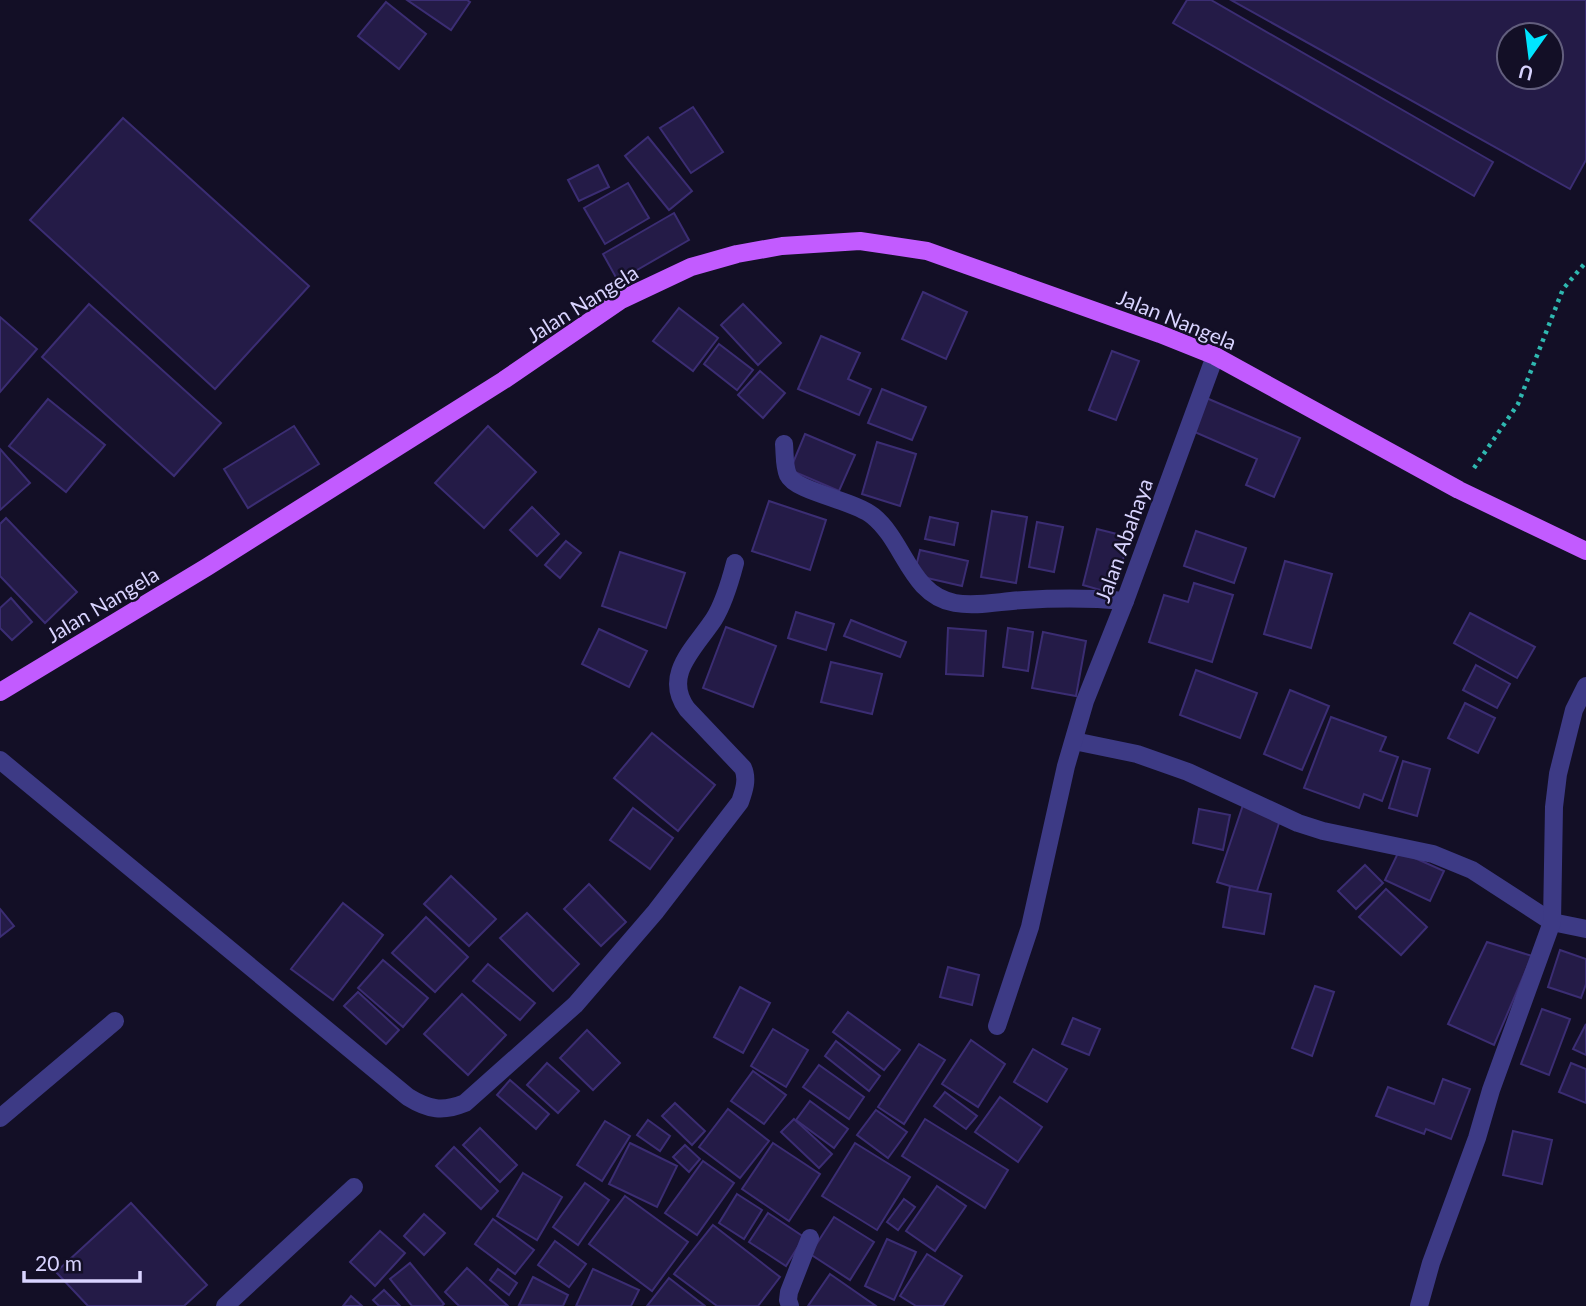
<svg xmlns="http://www.w3.org/2000/svg" width="1586" height="1306" font-family="Lato,sans-serif">
  <style>
    .building { fill: #241b47; stroke: #3b2d73; stroke-width: 2; fill-rule: evenodd }
    .lines { fill: none; stroke-linecap: round; stroke-linejoin: round }
    .path { stroke: #2fb8b0; stroke-width: 4.5; stroke-dasharray: 3.5 5; stroke-linecap: butt }
    .minor { stroke: #3d3a85; stroke-width: 18 }
    .primary { stroke: #c25bff; stroke-width: 18 }
    .labels { text-anchor: middle; dominant-baseline: central; stroke-width: 5; stroke-linejoin: round; paint-order: stroke }
    .street-label { font-size: 21px; fill: #d9d4ff; stroke: #130f26 }
  </style>
  <rect width="100%" height="100%" fill="#130f26"/>
  <g class="building">
    <path d="M407,0H467L470,2L451,30Z"/>
    <path d="M1187,0H1211L1493,162L1474,196L1173,23Z"/>
    <path d="M1231,0H1586V160L1570,189ZM1509,35H1551V77H1509Z"/>
    <path d="M386,2L426,34L399,69L358,36Z"/>
    <path d="M693,107L723,152L691,173L660,128Z"/>
    <path d="M123,118L309,286L215,389L30,220Z"/>
    <path d="M648,137L692,191L669,210L625,156Z"/>
    <path d="M598,165L609,187L579,201L568,180Z"/>
    <path d="M628,183L649,218L605,244L584,208Z"/>
    <path d="M674,213L689,240L618,281L603,254Z"/>
    <path d="M923,292L967,312L946,359L902,339Z"/>
    <path d="M89,304L221,423L174,476L42,357Z"/>
    <path d="M743,304L781,343L758,365L721,325Z"/>
    <path d="M679,308L718,338L693,371L653,341Z"/>
    <path d="M0,317L37,349L0,392Z"/>
    <path d="M821,336L860,353L848,379L871,389L859,415L798,389Z"/>
    <path d="M719,344L753,370L737,390L704,364Z"/>
    <path d="M1112,351L1139,361L1116,420L1089,410Z"/>
    <path d="M760,371L785,393L763,418L738,395Z"/>
    <path d="M882,389L926,407L912,440L868,423Z"/>
    <path d="M1204,397L1300,438L1274,497L1246,485L1257,459L1190,430Z"/>
    <path d="M48,399L105,445L66,492L9,446Z"/>
    <path d="M294,426L319,464L248,508L224,469Z"/>
    <path d="M488,426L536,472L484,528L435,483Z"/>
    <path d="M805,434L855,455L839,491L790,470Z"/>
    <path d="M877,442L916,454L900,506L862,494Z"/>
    <path d="M0,449L30,483L0,510Z"/>
    <path d="M769,501L826,520L810,570L752,551Z"/>
    <path d="M532,507L559,534L537,556L510,530Z"/>
    <path d="M992,511L1027,517L1016,583L981,577Z"/>
    <path d="M930,517L958,523L954,545L925,539Z"/>
    <path d="M6,518L77,592L45,623L0,576V524Z"/>
    <path d="M1037,522L1063,527L1054,572L1029,567Z"/>
    <path d="M1097,529L1129,537L1114,594L1083,585Z"/>
    <path d="M1196,531L1246,548L1234,583L1184,566Z"/>
    <path d="M566,541L581,553L560,578L545,565Z"/>
    <path d="M920,550L968,561L962,586L914,575Z"/>
    <path d="M620,552L685,573L666,628L602,606Z"/>
    <path d="M1285,561L1332,574L1311,648L1264,634Z"/>
    <path d="M1194,583L1233,595L1212,662L1149,642L1164,595L1188,602Z"/>
    <path d="M11,598L32,622L12,640L0,628V608Z"/>
    <path d="M796,612L834,624L826,650L788,638Z"/>
    <path d="M1470,613L1535,647L1517,678L1454,643Z"/>
    <path d="M851,620L906,642L900,657L844,636Z"/>
    <path d="M726,627L776,646L753,707L703,688Z"/>
    <path d="M948,628L986,631L983,676L946,674Z"/>
    <path d="M1008,628L1033,632L1028,671L1003,667Z"/>
    <path d="M599,629L647,651L629,687L582,664Z"/>
    <path d="M1043,632L1086,641L1076,696L1032,688Z"/>
    <path d="M831,662L882,674L872,714L821,702Z"/>
    <path d="M1476,665L1510,684L1497,708L1463,690Z"/>
    <path d="M1196,670L1257,693L1240,738L1180,715Z"/>
    <path d="M1290,690L1329,706L1302,770L1264,754Z"/>
    <path d="M1465,703L1495,718L1478,753L1448,738Z"/>
    <path d="M1331,717L1386,737L1380,751L1398,757L1382,801L1364,794L1359,808L1304,788Z"/>
    <path d="M652,733L715,785L678,831L614,778Z"/>
    <path d="M1403,761L1430,769L1417,816L1389,808Z"/>
    <path d="M1243,805L1281,817L1256,894L1217,882Z"/>
    <path d="M633,808L673,838L650,869L610,840Z"/>
    <path d="M1199,809L1230,815L1223,850L1193,843Z"/>
    <path d="M1399,851L1444,871L1430,901L1385,880Z"/>
    <path d="M1365,865L1383,883L1356,909L1338,891Z"/>
    <path d="M451,876L496,919L469,946L424,904Z"/>
    <path d="M589,884L626,922L601,946L564,909Z"/>
    <path d="M1230,886L1271,894L1264,934L1223,927Z"/>
    <path d="M1386,889L1427,927L1401,955L1359,917Z"/>
    <path d="M343,903L383,935L333,1000L291,969Z"/>
    <path d="M0,909L14,926L0,937Z"/>
    <path d="M527,913L579,964L553,991L500,938Z"/>
    <path d="M426,917L468,957L435,992L392,953Z"/>
    <path d="M1487,942L1532,956L1494,1045L1448,1024Z"/>
    <path d="M1560,950L1586,959V984L1581,998L1548,987Z"/>
    <path d="M383,960L428,998L403,1027L358,988Z"/>
    <path d="M488,964L535,1003L520,1020L473,981Z"/>
    <path d="M948,967L979,975L972,1005L940,997Z"/>
    <path d="M1315,986L1334,992L1312,1056L1292,1048Z"/>
    <path d="M740,987L770,1003L743,1053L714,1037Z"/>
    <path d="M358,992L399,1030L386,1044L344,1006Z"/>
    <path d="M462,994L506,1035L468,1075L424,1034Z"/>
    <path d="M1542,1009L1570,1019L1549,1075L1521,1064Z"/>
    <path d="M848,1012L900,1050L884,1070L833,1032Z"/>
    <path d="M1073,1018L1100,1029L1089,1055L1062,1044Z"/>
    <path d="M1586,1024V1055L1573,1049Z"/>
    <path d="M773,1029L808,1050L786,1087L751,1066Z"/>
    <path d="M587,1030L620,1063L593,1090L560,1058Z"/>
    <path d="M971,1040L1005,1064L978,1107L942,1084Z"/>
    <path d="M836,1041L880,1076L869,1091L825,1056Z"/>
    <path d="M919,1044L945,1060L904,1124L878,1107Z"/>
    <path d="M1033,1049L1067,1069L1047,1102L1014,1082Z"/>
    <path d="M547,1063L579,1091L558,1113L527,1085Z"/>
    <path d="M1571,1063L1586,1069V1103L1559,1092Z"/>
    <path d="M819,1065L864,1097L849,1119L803,1087Z"/>
    <path d="M753,1071L786,1095L764,1124L731,1101Z"/>
    <path d="M1443,1079L1470,1089L1451,1139L1426,1129L1424,1134L1376,1116L1388,1087L1434,1104Z"/>
    <path d="M510,1080L549,1114L536,1129L497,1095Z"/>
    <path d="M945,1092L977,1116L966,1129L934,1106Z"/>
    <path d="M1000,1097L1042,1127L1018,1162L975,1132Z"/>
    <path d="M810,1101L848,1129L834,1148L796,1120Z"/>
    <path d="M675,1103L705,1131L692,1145L662,1116Z"/>
    <path d="M728,1109L769,1141L740,1178L699,1147Z"/>
    <path d="M876,1110L907,1132L888,1158L857,1135Z"/>
    <path d="M794,1119L832,1154L819,1168L781,1132Z"/>
    <path d="M925,1119L1008,1170L985,1208L902,1156Z"/>
    <path d="M648,1120L670,1136L660,1151L637,1135Z"/>
    <path d="M605,1121L630,1136L602,1181L577,1165Z"/>
    <path d="M480,1128L517,1165L500,1182L463,1145Z"/>
    <path d="M1513,1131L1552,1140L1542,1184L1503,1175Z"/>
    <path d="M630,1143L677,1166L657,1207L609,1184Z"/>
    <path d="M773,1143L820,1174L789,1221L742,1189Z"/>
    <path d="M855,1143L910,1177L877,1230L822,1196Z"/>
    <path d="M685,1145L700,1159L689,1172L673,1157Z"/>
    <path d="M454,1147L498,1191L481,1209L436,1166Z"/>
    <path d="M703,1161L734,1183L697,1235L665,1213Z"/>
    <path d="M523,1173L562,1197L537,1240L497,1216Z"/>
    <path d="M585,1183L609,1200L578,1245L553,1227Z"/>
    <path d="M937,1186L966,1206L935,1251L906,1231Z"/>
    <path d="M737,1194L762,1210L744,1239L719,1223Z"/>
    <path d="M625,1196L688,1242L652,1291L589,1244Z"/>
    <path d="M904,1199L915,1207L898,1230L887,1222Z"/>
    <path d="M131,1203L207,1285L184,1306H88L56,1272Z"/>
    <path d="M768,1213L804,1237L786,1266L749,1242Z"/>
    <path d="M424,1214L445,1233L424,1255L404,1236Z"/>
    <path d="M834,1217L874,1242L850,1280L810,1254Z"/>
    <path d="M493,1219L534,1250L515,1274L475,1244Z"/>
    <path d="M713,1225L780,1277L758,1306H717L674,1274Z"/>
    <path d="M380,1231L405,1253L375,1286L350,1262Z"/>
    <path d="M887,1239L916,1252L894,1300L865,1286Z"/>
    <path d="M555,1241L586,1264L569,1287L538,1265Z"/>
    <path d="M927,1254L962,1276L943,1306H916L900,1296Z"/>
    <path d="M410,1263L444,1304L442,1306H412L390,1279Z"/>
    <path d="M467,1268L508,1306H459L445,1292Z"/>
    <path d="M498,1269L517,1283L509,1295L490,1280Z"/>
    <path d="M593,1269L639,1290L631,1306H576Z"/>
    <path d="M830,1274L876,1306H808Z"/>
    <path d="M533,1277L568,1295L563,1306L519,1305Z"/>
    <path d="M669,1278L705,1306H647Z"/>
    <path d="M384,1290L400,1306H379L373,1300Z"/>
    <path d="M351,1296L362,1306H343Z"/>
  </g>
  <g class="lines">
    <path class="path" d="M1474,468L1518,404L1563,289L1586,262"/>
    <g class="minor">
      <path d="M784,444C785,454 784,466 788,475C796,492 854,500 873,516C905,542 910,595 955,603C977,607 1001,601 1024,600C1057,598 1092,598 1125,601"/>
      <path d="M1074,741L1137,754L1188,772L1298,823L1323,831L1433,854L1472,870L1552,922L1586,929"/>
      <path d="M0,760L408,1097C429,1110 443,1112 465,1103L575,1005L656,911L740,802C744,791 748,779 743,768L687,709C662,675 695,648 714,619C724,603 730,582 735,563"/>
      <path d="M997,1026L1030,927L1066,766L1085,701L1125,601L1215,356"/>
      <path d="M0,1118L115,1021"/>
      <path d="M225,1306L354,1187"/>
      <path d="M790,1306L788,1300L789,1292L810,1238"/>
      <path d="M1419,1306L1431,1263L1477,1138L1491,1090L1552,922L1554,807L1558,774L1574,710L1586,686"/>
    </g>
    <path class="primary" d="M0,692L207,567L504,380L621,300L691,267L737,254L782,246L860,241L927,251L1160,334L1215,356L1459,490L1586,551"/>
  </g>
  <g class="labels">
    <g class="street-label">
      <text transform="translate(582 303) rotate(-32)">Jalan Nangela</text>
      <text transform="translate(1177 319) rotate(22)">Jalan Nangela</text>
      <text transform="translate(1123 540) rotate(-70)">Jalan Abahaya</text>
      <text transform="translate(102 604) rotate(-31)">Jalan Nangela</text>
    </g>
  </g>
  <g transform="translate(1530 56) rotate(194)"><circle r="33" fill="#130f26" stroke="#625e7d" stroke-width="2"/>
  <path d="M0-5L12 26L0 18L-12 26Z" fill="#00e5ff"/>
  <text y="-10" font-size="19" font-weight="bold" text-anchor="middle" fill="#d9d4ff">U</text>
  </g>
  <path d="M24 1271v10h116v-10" fill="none" stroke="#d9d4ff" stroke-width="3.5"/>
  <text x="35" y="1271" font-size="21" fill="#d9d4ff" stroke="#130f26" stroke-width="5" paint-order="stroke">20 m</text>
</svg>
